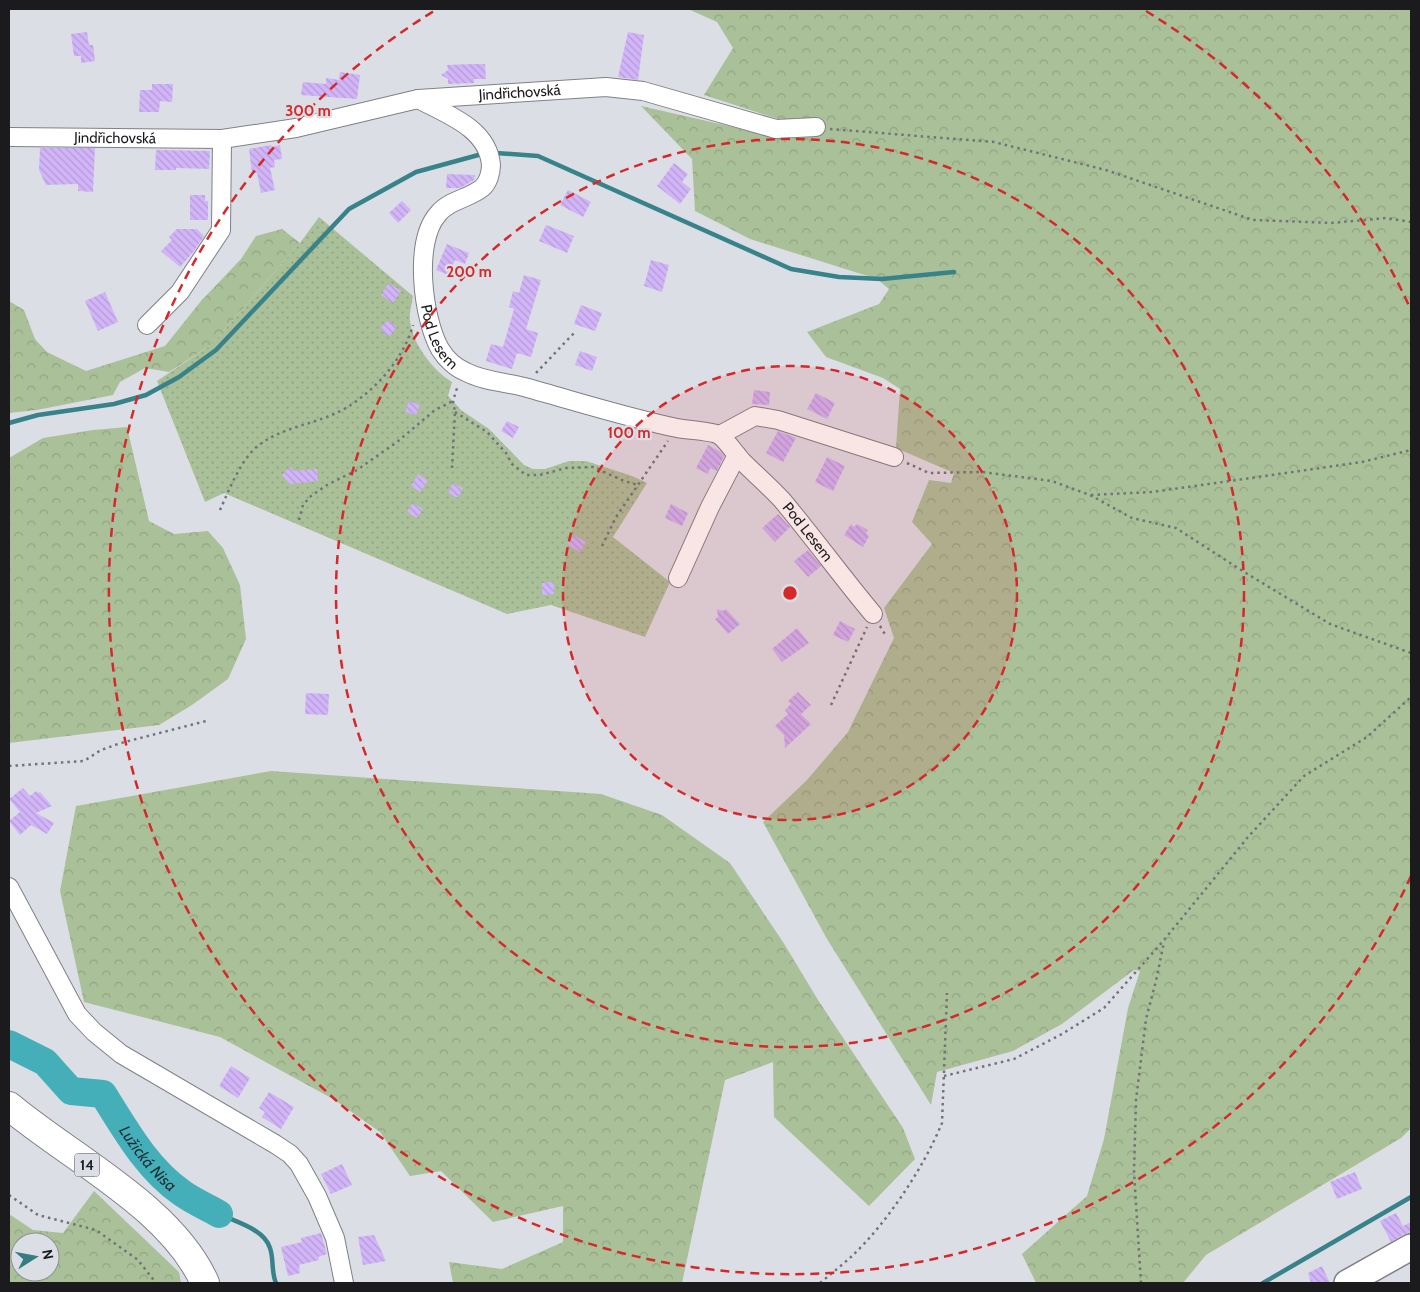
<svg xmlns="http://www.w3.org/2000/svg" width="1420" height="1292" font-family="Cabin,sans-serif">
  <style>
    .forest { fill: url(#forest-crowns); fill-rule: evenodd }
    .garden { fill: url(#garden-dots) }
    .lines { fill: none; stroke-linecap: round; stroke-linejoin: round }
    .stream { stroke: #38838a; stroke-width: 4.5 }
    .river { stroke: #45afb9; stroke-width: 28 }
    .building { fill: url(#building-back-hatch) }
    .street-casing { stroke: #7f8188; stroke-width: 20 }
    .secondary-casing { stroke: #7f8188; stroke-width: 28 }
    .primary-casing { stroke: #7f8188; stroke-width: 30 }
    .path { stroke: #727378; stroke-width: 2.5; stroke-dasharray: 2.5 4; stroke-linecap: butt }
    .street { stroke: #fff; stroke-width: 18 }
    .secondary { stroke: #fff; stroke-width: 25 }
    .primary { stroke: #fff; stroke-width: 28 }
    .ring { fill: none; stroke: #d62828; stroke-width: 2.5; stroke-dasharray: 9 6 }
    .labels { text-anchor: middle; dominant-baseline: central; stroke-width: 4.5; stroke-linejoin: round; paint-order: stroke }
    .shield { fill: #dcdee6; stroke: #55565a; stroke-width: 1 }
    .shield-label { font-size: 14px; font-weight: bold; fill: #1b1b1e }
    .street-label { font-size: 15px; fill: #1b1b1e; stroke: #dcdee6 }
    .water-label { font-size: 16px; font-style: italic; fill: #192d2f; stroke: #dcdee6 }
    .centre { fill: #d62828; stroke: #dcdee6; stroke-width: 2.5 }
    .ring-label { font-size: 15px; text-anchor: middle; font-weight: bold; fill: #d62828; stroke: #dcdee6; stroke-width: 4.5; stroke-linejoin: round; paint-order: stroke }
  </style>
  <defs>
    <pattern id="forest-crowns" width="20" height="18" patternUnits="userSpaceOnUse" patternTransform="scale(1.25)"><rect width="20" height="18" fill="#aac099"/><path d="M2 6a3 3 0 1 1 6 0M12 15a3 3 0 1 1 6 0" fill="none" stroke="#92a483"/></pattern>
    <pattern id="garden-dots" width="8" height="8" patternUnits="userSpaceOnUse" patternTransform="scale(1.25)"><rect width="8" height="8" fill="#aac099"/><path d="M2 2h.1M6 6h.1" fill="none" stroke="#92a483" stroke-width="1.8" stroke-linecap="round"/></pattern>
    <pattern id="building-back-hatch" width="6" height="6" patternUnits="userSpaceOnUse" patternTransform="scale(1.25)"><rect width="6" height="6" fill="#d2b5f8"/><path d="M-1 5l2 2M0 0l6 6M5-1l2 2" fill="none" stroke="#b49bd4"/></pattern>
  </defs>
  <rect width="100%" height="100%" fill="#dcdee6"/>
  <g class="forest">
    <path d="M688,9H1411V1128L1401,1138L1206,1255L1183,1283H1036L1022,1254L1087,1196L1104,1139L1128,1008L1140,971L1134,970L1062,1024L1013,1051L937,1072L931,1105L827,939L763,822L807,780L848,732L894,638L884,608L932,544L912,522L929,480L951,483L954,473L896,448L900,389L883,378L826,357L807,332L879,304L889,289L877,279L750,239L695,211L692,159L641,106L786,139L781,120L704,95L733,48L717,22Z"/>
    <path d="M282,229L300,243L211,345L169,372L145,368L120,382L113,395L37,410L9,413V301L24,310L35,339L47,352L86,371L165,346L201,301L241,259L256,236Z"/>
    <path d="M127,427L149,521L174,534L208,531L223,548L240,585L246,639L228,679L192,705L159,725L9,743V458L43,438L93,430Z"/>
    <path d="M271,771L601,794L662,815L730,863L783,942L818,1000L903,1128L915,1159L869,1206L774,1117L773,1062L725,1080L682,1283H453L449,1262L502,1269L563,1242V1206L493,1222L441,1171L410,1176L380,1132L333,1099L220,1037L84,1002L60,891L76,806Z"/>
    <path d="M94,1191L179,1272L181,1283H9V1214L33,1230L63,1233ZM20,1242H50V1272H20Z"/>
  </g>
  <path class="garden" d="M319,217L413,296C412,304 409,313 410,320C412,344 433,370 452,382L448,396L461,410L489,429L524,465L533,469H545L569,461H586L632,476L647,483L613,537L670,582L645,637L551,605L507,614L224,493L205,502L157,381L211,345L300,243Z"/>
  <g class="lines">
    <g class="stream">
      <path d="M496,153L538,156L791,269L839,277L882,279L954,272"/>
      <path d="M9,423L38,415L114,404L146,395L179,377L216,350L349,209L416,172L482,154"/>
      <path d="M219,1214C236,1222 264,1229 270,1248C274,1259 271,1272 276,1283"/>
      <path d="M1263,1283L1411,1197"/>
    </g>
    <path class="river" id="s1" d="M9,1044L45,1062L71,1091L103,1094C125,1129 147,1169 182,1193C193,1201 207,1207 219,1214"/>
  </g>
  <g class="building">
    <path d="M87,32L89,45H93L95,61L81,63V56H74L71,34Z"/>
    <path d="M628,32L644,35L638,80L618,77Z"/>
    <path d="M473,64H485L486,79H474V83L448,84V79L441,75L448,70L447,65Z"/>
    <path d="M340,72L360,75L357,99L301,95L303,82L326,84V78L339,80Z"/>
    <path d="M152,84H173L172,102L160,101L159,112H139L140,90H152Z"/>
    <path d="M271,145L272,147L280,145L282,159L274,160L275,167L270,168L275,190L261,193L257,173H252L249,149Z"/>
    <path d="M40,148H95L93,192L78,191V184L46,185L39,170Z"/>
    <path d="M156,150L210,151L209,169L176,168V170H155Z"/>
    <path d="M674,163L688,174L682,182L691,189L680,204L657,186Z"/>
    <path d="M447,174L475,175L474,180L460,188H446Z"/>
    <path d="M568,190L591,202L583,217L560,205Z"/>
    <path d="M190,195H205V201H208V220H190Z"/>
    <path d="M402,201L411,210L398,223L389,213Z"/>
    <path d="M546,225L574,236L567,253L539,241Z"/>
    <path d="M177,229H197L204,236L194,251L180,267L161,251L172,240L169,237Z"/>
    <path d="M447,244L469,253L465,264L455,260L449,275L436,270Z"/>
    <path d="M651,260L669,265L662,292L644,286Z"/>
    <path d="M524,275L541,280L526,329L538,333L531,357L517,353L512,369L486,361L491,344L503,347L514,309L509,307L513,291L519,293Z"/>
    <path d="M389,283L401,291L393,303L381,295Z"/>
    <path d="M105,292L118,322L98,331L85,301Z"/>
    <path d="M581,305L602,313L595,331L574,324Z"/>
    <path d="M388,320L397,327L389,337L380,329Z"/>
    <path d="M580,351L597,357L592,371L575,365Z"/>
    <path d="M754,390L770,392L769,405L752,404Z"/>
    <path d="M816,393L835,403L827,419L807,409Z"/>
    <path d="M409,401L420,405L416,415L405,412Z"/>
    <path d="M507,421L519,427L513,438L501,431Z"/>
    <path d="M778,431L796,438L783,462L766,453Z"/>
    <path d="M708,445L721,452L724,456L717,471L710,468L708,474L696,468Z"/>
    <path d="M827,457L845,466L833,491L815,482Z"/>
    <path d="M290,467L294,471L317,469L318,481L290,484L282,475Z"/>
    <path d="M418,474L428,481L420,492L411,486Z"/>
    <path d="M453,483L463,488L458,498L448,493Z"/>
    <path d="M413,503L423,509L417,518L407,512Z"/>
    <path d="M671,504L688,513L682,526L665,518Z"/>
    <path d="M778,514L790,527L775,542L762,528Z"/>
    <path d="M851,524L854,527L857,524L868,530L866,533L869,536L863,547L844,535Z"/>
    <path d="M574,535L586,542L580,552L567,545Z"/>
    <path d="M808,550L821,566L808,577L794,561Z"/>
    <path d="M554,582V594L542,595V583Z"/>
    <path d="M717,609L723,611L726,609L740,624L728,634L715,619L718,617Z"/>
    <path d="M840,621L855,629L848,642L833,635Z"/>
    <path d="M797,628L809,643L782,662L772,649Z"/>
    <path d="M798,692L811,705L801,714L811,724L785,748L784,735L775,726L788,714L785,710L791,704L788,701Z"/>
    <path d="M306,693L329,694L328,715L305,714Z"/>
    <path d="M23,788L30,796L36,791L38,793L40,792L52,806L36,813L54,823L47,834L31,825L20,835L9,821L20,812L9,799Z"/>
    <path d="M231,1066L250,1078L238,1098L219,1086Z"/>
    <path d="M269,1092L294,1107L281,1129L262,1117L265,1112L259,1108Z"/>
    <path d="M342,1164L352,1185L331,1194L321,1174Z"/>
    <path d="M1355,1172L1362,1189L1337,1199L1330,1182Z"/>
    <path d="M1396,1213L1403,1226L1411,1222V1233L1404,1234L1391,1242L1380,1221Z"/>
    <path d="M321,1233L327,1254L318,1257L319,1260L299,1265L300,1273L288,1276L281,1247L302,1242L301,1238Z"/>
    <path d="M374,1235L386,1261L363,1265L358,1237Z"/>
    <path d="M1322,1266L1330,1283H1311L1308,1273Z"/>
  </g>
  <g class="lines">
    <defs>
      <g id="street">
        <path id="s2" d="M418,99C446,114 488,128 491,165C491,173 488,183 482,188C468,199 449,200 438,214C413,242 423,319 440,349C446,359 456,368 466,372C483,381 505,382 524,387C575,401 625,417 677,428C687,430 712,431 719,435C726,439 736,455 742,461C755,474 769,486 782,500C813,537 842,577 873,614"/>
        <path id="s3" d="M9,137L222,139L296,128L418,99L606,87L643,91L776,129L816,127"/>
        <path d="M147,325L180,292L221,230L222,139"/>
        <path d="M720,435L755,416L778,420L894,457"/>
        <path d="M678,578L710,507L737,455"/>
        <path d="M9,887L77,1014L94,1032L121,1054L275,1144L290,1154L299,1164L317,1196L335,1238L344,1283"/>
      </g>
      <path id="secondary" d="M1347,1283L1411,1247"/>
      <path id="primary" d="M9,1106C71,1158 172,1208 205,1283"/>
    </defs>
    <use href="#street" class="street-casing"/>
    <use href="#secondary" class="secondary-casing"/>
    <use href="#primary" class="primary-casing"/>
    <g class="path">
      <path d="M830,129L994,142L1106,170L1253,220L1331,223L1386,218L1411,222"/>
      <path d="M536,373L574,333"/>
      <path d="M455,412L487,432L506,453L512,464L526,475H540L566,468L593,467L624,481L638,485"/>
      <path d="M907,463L929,473L982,472L1052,481L1090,495L1132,518L1176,528L1241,570L1330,624L1411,653"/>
      <path d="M452,468L455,412L453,401L458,385"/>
      <path d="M1091,495L1152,492L1237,480L1362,462L1411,450"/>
      <path d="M220,510C229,490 242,457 259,445C282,428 309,425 334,414C368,399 403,362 413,325"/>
      <path d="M299,520L303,505L311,496L327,485L357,470L397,442L435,410L453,401"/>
      <path d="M602,546L616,517L668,441"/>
      <path d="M880,626L886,636"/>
      <path d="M831,705L867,627"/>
      <path d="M9,766L84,761L101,750L121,743L206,721"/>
      <path d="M944,1076L1014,1059L1062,1034L1104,1008L1164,940L1248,837L1304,776L1367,737L1411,697"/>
      <path d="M9,1195L38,1215L96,1230L138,1260L156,1283"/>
      <path d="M820,1283C831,1274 842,1265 852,1256C887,1223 924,1167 942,1123L947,993"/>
      <path d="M1141,1283L1134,1172L1136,1100L1146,1019L1156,981L1164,942"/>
    </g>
    <use href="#street" class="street"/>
    <use href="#secondary" class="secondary"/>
    <use href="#primary" class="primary"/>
  </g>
  <circle cx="790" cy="593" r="227" fill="#d62828" fill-opacity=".12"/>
  <g class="ring">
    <circle cx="790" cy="593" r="227"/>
    <circle cx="790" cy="593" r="454"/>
    <path d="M1411 876A682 682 0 1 1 434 11M1146 11A682 682 0 0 1 1411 310"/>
  </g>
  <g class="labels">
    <rect class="shield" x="74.5" y="1153.5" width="25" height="23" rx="4"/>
    <g class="shield-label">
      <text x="87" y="1165">14</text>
    </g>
    <g class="street-label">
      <text stroke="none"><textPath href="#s3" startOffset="515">Jindřichovská</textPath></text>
      <text stroke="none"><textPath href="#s3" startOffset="106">Jindřichovská</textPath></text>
      <text stroke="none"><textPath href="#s2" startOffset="309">Pod Lesem</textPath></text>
      <text stroke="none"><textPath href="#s2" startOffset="749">Pod Lesem</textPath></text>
    </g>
    <g class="water-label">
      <text stroke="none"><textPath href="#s1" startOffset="190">Lužická Nisa</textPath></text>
    </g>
  </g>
  <circle cx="790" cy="593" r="8" class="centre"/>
  <g class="ring-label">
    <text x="308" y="116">300 m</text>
    <text x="469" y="277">200 m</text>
    <text x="629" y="438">100 m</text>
  </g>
  <rect width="1420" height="1292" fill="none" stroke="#1b1b1e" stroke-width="20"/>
  <g transform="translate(35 1257) rotate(79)"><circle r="24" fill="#dcdee6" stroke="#8f9096"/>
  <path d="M0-4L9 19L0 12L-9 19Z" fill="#357d82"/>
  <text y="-8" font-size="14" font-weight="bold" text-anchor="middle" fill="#1b1b1e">N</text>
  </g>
</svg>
